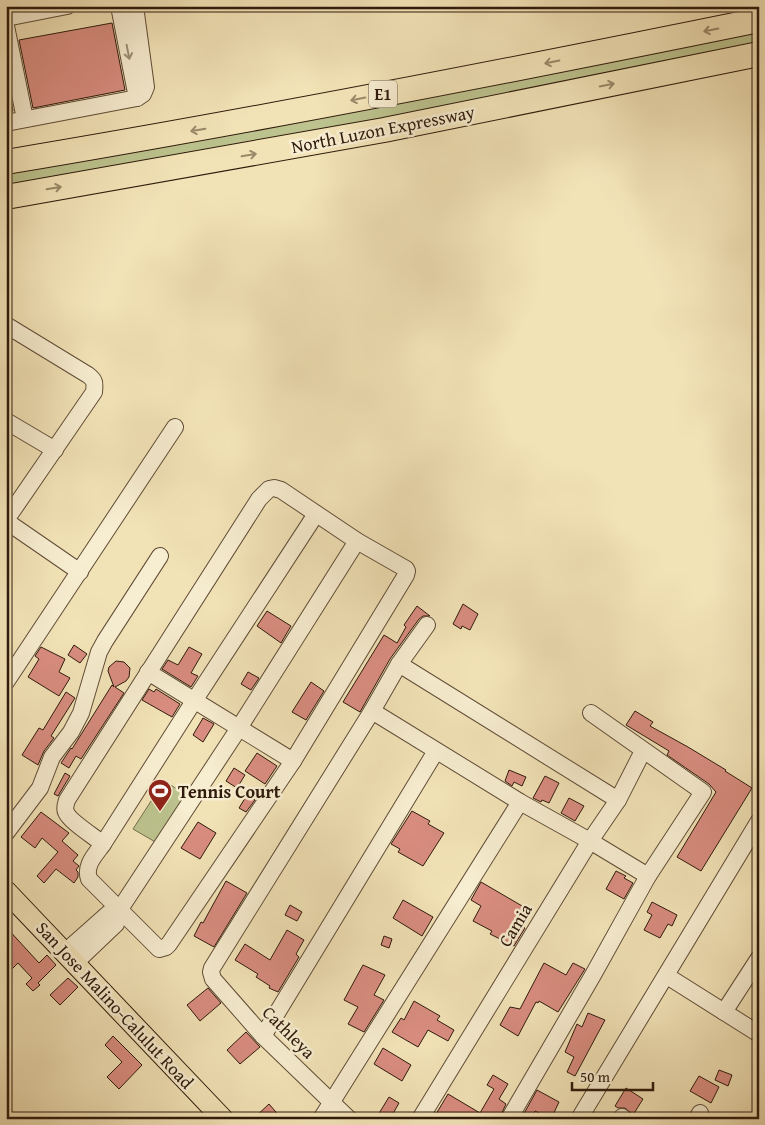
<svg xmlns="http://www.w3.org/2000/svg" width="765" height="1125" font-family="'Gentium Book Plus',serif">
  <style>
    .green { fill: #bcc38e; stroke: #766e4d }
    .building { fill: #d98d80; stroke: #2f1a0c }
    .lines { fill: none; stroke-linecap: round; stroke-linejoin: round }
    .minor-casing { stroke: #604c37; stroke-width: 18 }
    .major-casing { stroke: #2f1a0c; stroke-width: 22 }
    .highway-casing { stroke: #2f1a0c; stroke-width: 26 }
    .minor { stroke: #f7edd0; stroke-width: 16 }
    .major { stroke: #f2e3b7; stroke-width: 20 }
    .highway { stroke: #f2e3b7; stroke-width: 24 }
    .oneway { stroke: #9a896a }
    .oneway2 { stroke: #9d8e78 }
    .labels { text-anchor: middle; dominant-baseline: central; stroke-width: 5; stroke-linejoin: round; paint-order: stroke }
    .shield { fill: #f7edd0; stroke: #6b5947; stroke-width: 1 }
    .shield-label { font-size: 16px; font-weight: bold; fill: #2f1a0c }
    .street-label { font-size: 18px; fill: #2f1a0c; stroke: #f7edd0 }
    .poi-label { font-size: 18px; font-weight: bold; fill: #2f1a0c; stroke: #f7edd0; text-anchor: start }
  </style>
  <rect width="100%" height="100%" fill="#f2e3b7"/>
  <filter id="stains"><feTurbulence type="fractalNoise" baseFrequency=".004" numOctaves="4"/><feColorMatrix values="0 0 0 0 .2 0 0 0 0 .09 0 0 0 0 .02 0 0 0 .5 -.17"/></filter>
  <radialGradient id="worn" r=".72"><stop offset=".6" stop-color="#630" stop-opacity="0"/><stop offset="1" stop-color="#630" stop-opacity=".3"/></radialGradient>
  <g class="green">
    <path d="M759,29V50L6,193V171Z"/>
    <path d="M164,781L187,795L157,843L133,829Z"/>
  </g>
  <g class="building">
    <path d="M112,23L125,90L33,108L19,40Z"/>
    <path d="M6,77L13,111L6,113Z"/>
    <path d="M463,604L478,614L470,630L462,626L461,629L453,624Z"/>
    <path d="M417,606L430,616H423L419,619L390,659L360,712L343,702L384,635L397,643L406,627L404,625Z"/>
    <path d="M267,611L291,626L281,643L257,626Z"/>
    <path d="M74,645L87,654L80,663L68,655Z"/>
    <path d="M41,647L65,659L59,672L70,678L59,696L28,677L39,659L35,656Z"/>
    <path d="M189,647L202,654L191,673L198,676L191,687L162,669L168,660L178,665Z"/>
    <path d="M116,661L124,662L130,668L129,677L126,681L115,687L124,693L81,759L76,756L69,768L61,763L71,748L72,749L112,685L114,687L108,671L109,667Z"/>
    <path d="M248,672L259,678L251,690L241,684Z"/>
    <path d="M311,682L324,691L306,720L292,712Z"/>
    <path d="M149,689L154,692L156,689L180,704L172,717L142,700Z"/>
    <path d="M66,692L75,698L51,736L54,738L44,751L38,765L22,755L39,728L43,730Z"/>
    <path d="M635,711L653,722L650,726L688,747L726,770L725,771L752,788L701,871L677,857L716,792L709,784L667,755L669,751L626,725Z"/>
    <path d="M203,718L214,724L203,742L193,735Z"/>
    <path d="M257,753L277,766L265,784L245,771Z"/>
    <path d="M234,768L245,775L237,788L226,781Z"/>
    <path d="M509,770L526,777L522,786L514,782L512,786L505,781Z"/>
    <path d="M65,773L70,776L58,796L54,794Z"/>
    <path d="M545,776L559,783L549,803L542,800L541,802L533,798Z"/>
    <path d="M247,795L255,800L246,812L239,808Z"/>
    <path d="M569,798L584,806L575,821L561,813Z"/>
    <path d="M412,811L430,821L428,824L444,833L423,866L398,852L400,849L391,844Z"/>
    <path d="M41,812L69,833L62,841L78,855L73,861L79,866L76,870L78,872V877L74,883L56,869L44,883L37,876L58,852L42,838L35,848L21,837Z"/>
    <path d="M198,822L216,833L200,859L181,848Z"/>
    <path d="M616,871L626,876L624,878L633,883L624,899L606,889Z"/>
    <path d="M226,881L247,893L214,947L194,936L201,922L203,923Z"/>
    <path d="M481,882L529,910L520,926L525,928L514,946L490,934L492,931L473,921L481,906L471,900Z"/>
    <path d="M403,900L433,917L422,936L393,918Z"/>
    <path d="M652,902L677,915L672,926L668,924L660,938L644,930L652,915L647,912Z"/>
    <path d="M290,905L302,912L297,921L285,915Z"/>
    <path d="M6,927L39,963L47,955L56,965L38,983L40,985L33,991L26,984L32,978L18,963L11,970L6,965Z"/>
    <path d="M287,930L304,940L296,954L299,957L278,992L269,988L270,986L256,977L258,974L235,960L245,944L270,960Z"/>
    <path d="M384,936L392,939L389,948L381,945Z"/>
    <path d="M544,963L566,975L573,963L585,969L558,1012L539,1001L538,1003L536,1002L518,1036L500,1025L510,1007L520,1009Z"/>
    <path d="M363,965L385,975L374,995L384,1000L364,1032L348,1024L358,1007L344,1000Z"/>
    <path d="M68,978L78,987L60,1005L50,995Z"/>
    <path d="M208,988L221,1003L200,1021L187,1005Z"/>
    <path d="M414,1001L440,1016L437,1020L454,1030L448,1041L428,1030L418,1047L392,1032L401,1018L404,1020Z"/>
    <path d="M588,1013L605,1020L575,1076L567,1072L574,1057L565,1052L577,1024L582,1027Z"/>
    <path d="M246,1032L260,1047L240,1064L227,1050Z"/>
    <path d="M113,1036L142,1065L119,1089L107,1077L122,1062L105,1045Z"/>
    <path d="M383,1048L411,1065L402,1081L374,1064Z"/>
    <path d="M719,1070L732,1075L728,1086L715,1080Z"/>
    <path d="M493,1075L508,1084L499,1099L506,1104L499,1119H444L436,1114L448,1094L480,1113L494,1089L487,1085Z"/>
    <path d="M699,1076L719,1087L711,1103L690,1091Z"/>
    <path d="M626,1088L643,1099L633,1115L625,1108H618L615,1106Z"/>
    <path d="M537,1090L559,1102L551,1119L535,1111L531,1118L533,1119H521Z"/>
    <path d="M389,1097L399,1103L390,1119H384L378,1115Z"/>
    <path d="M269,1104L282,1119H253Z"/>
  </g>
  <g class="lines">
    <defs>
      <g id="minor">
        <path d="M119,6L137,98"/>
        <path d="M6,18L67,6"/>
        <path d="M6,26L25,119"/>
        <path d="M6,123L137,98L143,94L146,87L135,6"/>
        <path d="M6,325L88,375C95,380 95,383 94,392L6,520"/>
        <path d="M6,421L55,450"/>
        <path d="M274,488L281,490L357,541L406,569L407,571L406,575L293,761L169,944L166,947L159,949L89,879C84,865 96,854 103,844C95,837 69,821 66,812C64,808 66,804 67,800L259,499L269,489Z"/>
        <path d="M6,521L80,572"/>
        <path d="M399,664L618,800"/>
        <path d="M148,672L293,761"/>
        <path d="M6,682L175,427"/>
        <path d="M372,711L520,802L590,841L648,876"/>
        <path d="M6,833L40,788L52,757L71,732L81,713L99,652L105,641L160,556"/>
        <path d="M103,844L194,701L316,514"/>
        <path d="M65,952L109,913L120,909"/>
        <path d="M75,963L116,924L120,909L239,728L357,541"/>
        <path d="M667,976L759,1034"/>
        <path d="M724,1012L759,958"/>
        <path d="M263,1036L436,751"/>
        <path d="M622,1117L624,1119"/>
        <path d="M321,1119L520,802"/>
        <path d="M349,1119L263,1036L213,979L211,972L212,968L372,711L399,664L427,625"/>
        <path d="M420,1119L590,841L618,800L643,751"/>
        <path d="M509,1119L593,975L648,876L703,792L591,713"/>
        <path d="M579,1119L759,821"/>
        <path d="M697,1119L700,1113"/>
      </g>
      <path id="major" d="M6,891L223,1119"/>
      <g id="highway">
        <path d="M6,162C258,120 509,71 759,20"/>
        <path d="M6,197L384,130L759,54"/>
      </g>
    </defs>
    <use href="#minor" class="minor-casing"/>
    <use href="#major" class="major-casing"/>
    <use href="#highway" class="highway-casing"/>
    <use href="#minor" class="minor"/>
    <use href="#major" class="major"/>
    <use href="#highway" class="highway"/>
  </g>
  <defs><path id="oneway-shaft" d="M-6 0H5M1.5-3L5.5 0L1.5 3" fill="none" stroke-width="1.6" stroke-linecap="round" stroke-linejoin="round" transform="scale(1.25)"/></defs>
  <g class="oneway">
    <use href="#oneway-shaft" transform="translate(711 30) rotate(168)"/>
    <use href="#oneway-shaft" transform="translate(552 62) rotate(169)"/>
    <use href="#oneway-shaft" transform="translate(607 85) rotate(-11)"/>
    <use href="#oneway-shaft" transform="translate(358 99) rotate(169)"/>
    <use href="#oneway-shaft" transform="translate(198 130) rotate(170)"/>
    <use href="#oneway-shaft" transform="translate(249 155) rotate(-10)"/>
    <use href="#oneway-shaft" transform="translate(54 188) rotate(-10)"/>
  </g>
  <use class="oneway2" href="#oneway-shaft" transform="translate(128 52) rotate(79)"/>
  <defs>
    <symbol id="stadium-pin" viewBox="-11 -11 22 30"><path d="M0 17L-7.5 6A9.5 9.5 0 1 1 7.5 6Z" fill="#8f2418" stroke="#f7edd0"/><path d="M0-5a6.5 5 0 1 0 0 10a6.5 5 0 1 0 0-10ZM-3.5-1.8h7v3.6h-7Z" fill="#fff"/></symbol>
  </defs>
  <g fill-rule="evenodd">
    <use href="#stadium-pin" x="146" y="777" width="28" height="38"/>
  </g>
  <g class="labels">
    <rect class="shield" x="369" y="80.5" width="28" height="27" rx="4"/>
    <g class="shield-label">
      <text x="383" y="94">E1</text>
    </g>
    <g class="street-label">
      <text transform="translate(383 129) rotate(-11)">North Luzon Expressway</text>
      <text transform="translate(515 925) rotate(-59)">Camia</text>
      <text transform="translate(115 1005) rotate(47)">San Jose Malino-Calulut Road</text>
      <text transform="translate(289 1032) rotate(45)">Cathleya</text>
    </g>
    <g class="poi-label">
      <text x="178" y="791">Tennis Court</text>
    </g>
  </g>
  <rect width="765" height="1125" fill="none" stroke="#f2e3b7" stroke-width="25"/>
  <rect x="8" y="8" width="750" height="1110" fill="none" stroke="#2f1a0c" stroke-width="2.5"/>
  <rect x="12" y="12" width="740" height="1100" fill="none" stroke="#2f1a0c"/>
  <path d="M572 1082v8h81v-8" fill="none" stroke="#2f1a0c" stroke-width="2.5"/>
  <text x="580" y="1082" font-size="15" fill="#2f1a0c" stroke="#f7edd0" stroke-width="4" paint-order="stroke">50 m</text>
  <rect width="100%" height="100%" filter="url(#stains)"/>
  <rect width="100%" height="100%" fill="url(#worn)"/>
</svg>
